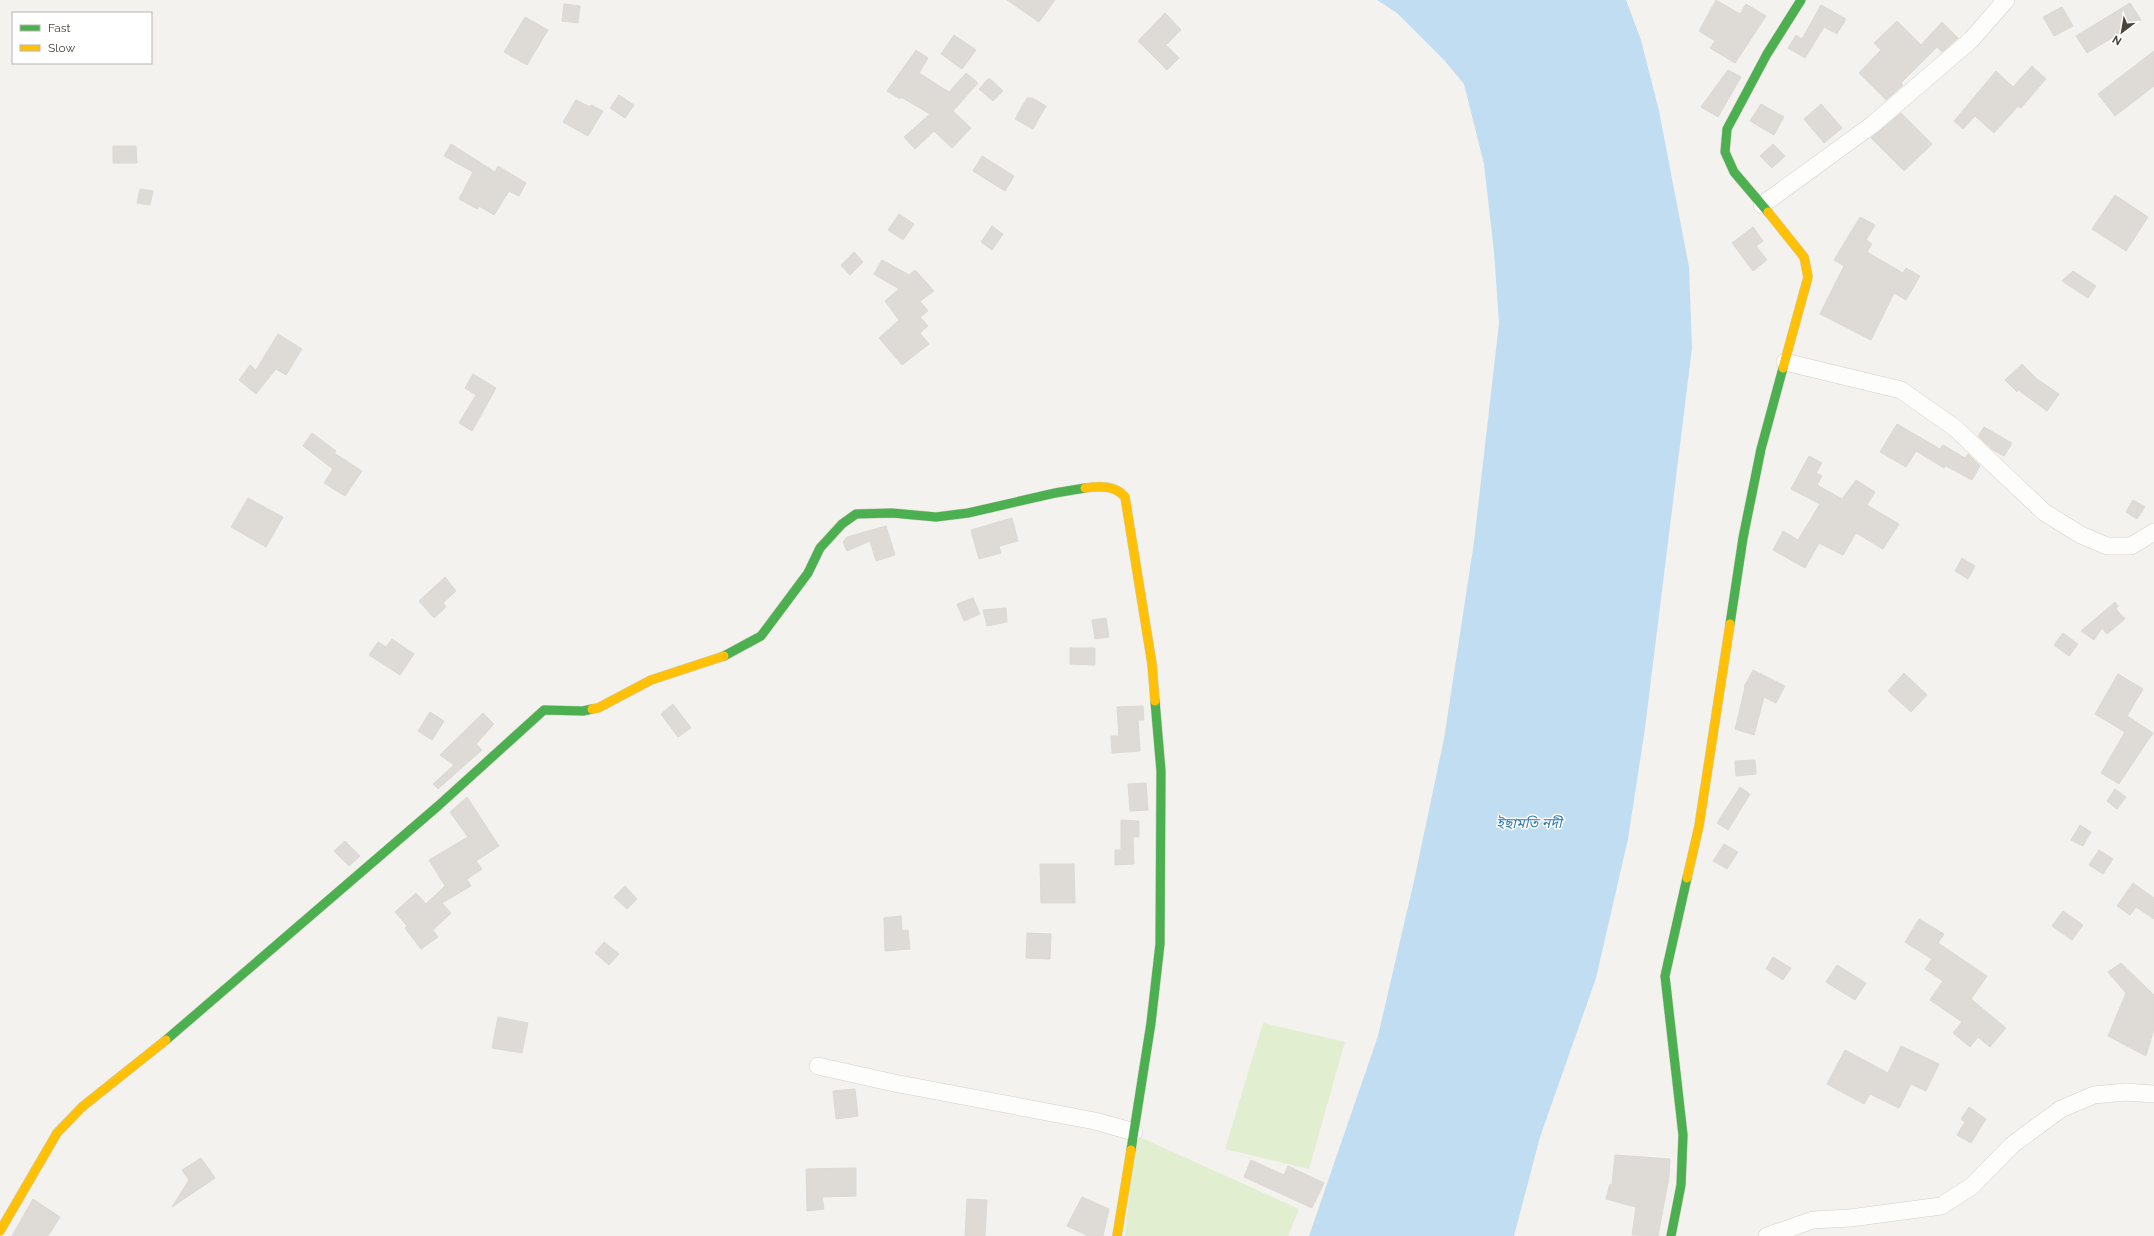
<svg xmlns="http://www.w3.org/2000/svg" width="2154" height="1236" font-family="Raleway,'Noto Sans Bengali',sans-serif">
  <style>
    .green { fill: #e1eecf }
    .water { fill: #c0ddf1 }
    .building { fill: #dedbd6; stroke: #dcd9d4 }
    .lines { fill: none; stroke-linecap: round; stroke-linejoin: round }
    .street-casing { stroke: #d2d0cb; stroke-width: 18 }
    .fast-casing { stroke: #d3cfc5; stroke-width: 10 }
    .slow-casing { stroke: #d3cfc5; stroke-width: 10 }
    .street { stroke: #fdfdfc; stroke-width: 17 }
    .fast { stroke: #4caf50; stroke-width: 9 }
    .slow { stroke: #ffc107; stroke-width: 9 }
    .labels { text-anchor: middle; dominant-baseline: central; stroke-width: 3; stroke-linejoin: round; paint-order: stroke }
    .water-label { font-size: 14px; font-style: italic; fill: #2e7ab2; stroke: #fff }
  </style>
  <rect width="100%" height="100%" fill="#f4f2ee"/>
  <g class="green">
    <path d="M1263,1023L1345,1042L1309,1169L1225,1149Z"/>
    <path d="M1135,1135L1299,1209L1288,1236H1125Z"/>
  </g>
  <path class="water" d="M1377,0H1626L1641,40L1659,111L1689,267L1692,348L1645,728L1628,839L1596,978L1540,1137L1514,1236H1309L1378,1036L1414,881L1444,739L1474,542L1499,323L1494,252L1484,164L1464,84L1444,60L1397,13Z"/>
  <g class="building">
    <path d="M1007,0H1055L1039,22Z"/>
    <path d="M1716,0L1740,14L1746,4L1766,16L1735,63L1710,48L1715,41L1699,31Z"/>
    <path d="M2130,3L2141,20L2087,53L2076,36Z"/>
    <path d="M564,4L580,6L578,23L562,21Z"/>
    <path d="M1821,5L1846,19L1837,34L1824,27L1805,58L1788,48L1796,35L1802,39Z"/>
    <path d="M2062,7L2073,26L2054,36L2043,17Z"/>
    <path d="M1165,13L1181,30L1166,45L1179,58L1167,70L1138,41Z"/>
    <path d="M525,17L548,30L527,65L504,52Z"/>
    <path d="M1897,21L1921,45L1942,22L1958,38L1942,52L1937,47L1901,83L1903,85L1886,100L1859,73L1881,50L1874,43Z"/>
    <path d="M954,35L976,50L962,69L941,54Z"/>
    <path d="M916,50L928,58L919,73L949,92L966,73L978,83L953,111L971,128L952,148L934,131L915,149L904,137L930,114L901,97L900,99L887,91Z"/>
    <path d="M2154,51V86L2115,116L2098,94Z"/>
    <path d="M2032,66L2046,79L2021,108L2018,106L1994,133L1975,116L1963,129L1954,121L1996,71L2013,87Z"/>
    <path d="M1728,70L1741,77L1718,117L1701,107Z"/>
    <path d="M989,78L1003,91L993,101L979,89Z"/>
    <path d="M619,95L634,105L625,118L610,108Z"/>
    <path d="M1027,98H1032L1046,106L1033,129L1015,119Z"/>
    <path d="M576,100L590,107L591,105L603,111L588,136L563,122Z"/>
    <path d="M1761,104L1784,117L1774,135L1750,121Z"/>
    <path d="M1821,104L1842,128L1824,143L1804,119Z"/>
    <path d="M1901,113L1932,144L1904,171L1871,138Z"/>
    <path d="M451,144L495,172L498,166L526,183L519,196L509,191L494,215L479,206L477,209L459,199L473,172L444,156Z"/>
    <path d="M1773,144L1785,156L1772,168L1760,156Z"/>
    <path d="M113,146H136L137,163H113Z"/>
    <path d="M982,156L1014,176L1005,191L973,171Z"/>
    <path d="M140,189L153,191L150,205L137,203Z"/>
    <path d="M2115,195L2148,217L2126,251L2092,229Z"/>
    <path d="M899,214L914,224L903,240L888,230Z"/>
    <path d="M1860,217L1875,225L1866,240L1872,244L1867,252L1903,273L1906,268L1920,276L1906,300L1894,293L1871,340L1820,314L1844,266L1834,260Z"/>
    <path d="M992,226L1003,234L992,250L981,242Z"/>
    <path d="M1753,227L1763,241L1756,246L1767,260L1753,271L1732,243Z"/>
    <path d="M854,252L863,262L850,275L841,265Z"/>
    <path d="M882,260L909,275L915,270L934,291L920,301L928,311L920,317L928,326L920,333L929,344L902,365L879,338L899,320L885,301L899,289L874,274Z"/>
    <path d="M2073,271L2096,286L2088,298L2062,281Z"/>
    <path d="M278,334L302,349L286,375L276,369L256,394L239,380L250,365L256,370Z"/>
    <path d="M2022,364L2037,379L2059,394L2047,411L2018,390L2017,392L2005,380Z"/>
    <path d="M473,374L496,388L472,431L459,423L476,395L465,388Z"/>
    <path d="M1897,424L1940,449L1943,445L1965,458L1968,454L1980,466L1972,480L1946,466L1944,468L1916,451L1906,467L1880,452Z"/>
    <path d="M1984,427L2012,443L2004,456L1993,450L1978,436Z"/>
    <path d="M312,433L336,451L334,453L362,471L345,496L324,483L333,469L303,446Z"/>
    <path d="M1809,456L1822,463L1816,473L1822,476L1817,485L1842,499L1856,480L1875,492L1867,505L1899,524L1883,549L1856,533L1843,555L1819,543L1805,568L1773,550L1783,531L1798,540L1820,504L1791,489Z"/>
    <path d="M248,498L283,517L266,547L231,527Z"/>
    <path d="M2133,500L2145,507L2137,519L2126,512Z"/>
    <path d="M1012,518L1018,541L999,546L1001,553L979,559L971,530Z"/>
    <path d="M886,526L895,555L876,561L870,541L847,551L843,542L847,537Z"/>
    <path d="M1962,558L1975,566L1968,579L1955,571Z"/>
    <path d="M445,577L456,591L443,603L446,607L434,618L419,601Z"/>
    <path d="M973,598L980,614L964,621L957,604Z"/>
    <path d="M2115,602L2118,606L2116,609L2125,619L2107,634L2102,628L2094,640L2081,631Z"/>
    <path d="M1006,608L1007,622L987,626L983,610Z"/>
    <path d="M1106,618L1109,637L1095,639L1092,620Z"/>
    <path d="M2063,633L2078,644L2069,656L2054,645Z"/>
    <path d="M392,639L414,654L400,675L369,655L378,642L386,647Z"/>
    <path d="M1070,648H1095V665L1070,664Z"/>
    <path d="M1753,670L1785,686L1776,703L1764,697L1754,735L1735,729L1745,688L1744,687Z"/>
    <path d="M1904,673L1927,695L1911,712L1888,691Z"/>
    <path d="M2118,674L2143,689L2127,716L2153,733L2119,784L2101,773L2125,732L2095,714Z"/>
    <path d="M673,704L691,728L678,737L661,714Z"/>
    <path d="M1143,706L1144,720H1138L1140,751L1112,753L1111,736H1119L1117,707Z"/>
    <path d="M430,712L444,721L432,740L418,731Z"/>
    <path d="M483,713L494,724L476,744L482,750L438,789L433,784L454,765L440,755Z"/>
    <path d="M1755,760L1756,774L1736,776L1735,761Z"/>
    <path d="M1146,783L1148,810L1130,811L1128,784Z"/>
    <path d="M1740,787L1750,794L1728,830L1717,823Z"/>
    <path d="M2115,789L2126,797L2117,809L2107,801Z"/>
    <path d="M467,797L499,846L476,861L482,869L467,879L471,886L442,903L451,913L433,930L438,937L421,949L405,928L407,926L395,912L416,893L426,904L445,886L429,860L468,837L450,812Z"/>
    <path d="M1121,820L1139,821V837H1133L1134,864L1115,865V850H1121Z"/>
    <path d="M2080,825L2091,832L2083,846L2071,840Z"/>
    <path d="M345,841L360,856L349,866L334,851Z"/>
    <path d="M1724,844L1738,852L1727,869L1713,861Z"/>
    <path d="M2099,850L2113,859L2103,874L2089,865Z"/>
    <path d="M1040,864H1074L1075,903H1041Z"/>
    <path d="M2133,883L2154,898V919L2136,907L2130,915L2117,906Z"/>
    <path d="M625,886L637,899L627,909L614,897Z"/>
    <path d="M2063,911L2083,925L2072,940L2052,926Z"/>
    <path d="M901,916L902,931L908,930L910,949L885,951L884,918Z"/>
    <path d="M1919,919L1944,934L1938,943L1987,976L1971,999L2006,1028L1990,1047L1978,1037L1970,1047L1953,1033L1962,1022L1930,1000L1943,981L1925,969L1932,959L1905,942Z"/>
    <path d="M1027,933L1051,934L1050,959L1026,958Z"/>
    <path d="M604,942L619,954L609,965L595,953Z"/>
    <path d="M1773,957L1791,968L1783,980L1766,969Z"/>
    <path d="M2121,963L2154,995V1029L2146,1056L2108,1036L2126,993L2108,972Z"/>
    <path d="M1837,965L1866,983L1855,1000L1826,982Z"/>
    <path d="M498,1017L528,1023L522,1053L492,1048Z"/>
    <path d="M1901,1046L1939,1064L1926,1091L1911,1084L1899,1108L1870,1094L1864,1104L1827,1084L1845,1050L1888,1073Z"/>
    <path d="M855,1089L858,1116L836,1119L833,1091Z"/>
    <path d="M1969,1107L1986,1119L1971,1143L1957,1135L1965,1122L1961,1119Z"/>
    <path d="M1615,1155L1670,1159L1669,1177L1658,1236L1632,1235L1636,1207L1606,1199L1610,1184L1612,1185Z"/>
    <path d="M201,1158L215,1178L172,1207L189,1180L182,1170Z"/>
    <path d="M1251,1160L1284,1175L1288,1166L1324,1183L1312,1208L1244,1177Z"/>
    <path d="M856,1168V1196L822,1197L824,1209L807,1211L806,1169Z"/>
    <path d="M1082,1197L1109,1209L1103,1236H1088L1067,1226Z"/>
    <path d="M33,1199L60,1217L48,1236H12Z"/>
    <path d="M967,1199L987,1200L985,1236H965Z"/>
  </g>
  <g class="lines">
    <defs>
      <g id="street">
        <path d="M1762,205L1872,125L1971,40L2006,0"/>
        <path d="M1785,362L1901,390L1955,428L2044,512L2081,535L2107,546H2131L2154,532"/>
        <path d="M818,1066L894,1083L1095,1121L1134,1132"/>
        <path d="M1767,1236L1813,1220L1850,1218L1941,1206L1972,1186L2012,1145L2061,1109L2094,1095L2126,1092L2154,1094"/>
      </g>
      <g id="fast">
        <path d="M1768,212L1734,172L1725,152L1727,129L1767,54L1801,0"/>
        <path d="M1730,624L1743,538L1761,449L1783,368"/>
        <path d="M724,656L761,636L808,573L820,548L842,524L856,514L892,513L936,517L968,513L1055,493L1085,488"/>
        <path d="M166,1040L438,806L544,710L583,711L592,709"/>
        <path d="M1131,1150L1151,1023L1160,944L1161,771L1155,701"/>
        <path d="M1671,1236L1681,1185L1683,1135L1665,976L1687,878"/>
      </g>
      <g id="slow">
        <path d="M1768,212L1804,257L1808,277L1783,368"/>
        <path d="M1085,488C1100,486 1115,485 1125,497L1152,664L1155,701"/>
        <path d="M592,709L598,708L651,680L724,656"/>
        <path d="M1687,878L1699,826L1730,624"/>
        <path d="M0,1231L57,1133L82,1107L166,1040"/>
        <path d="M1117,1236L1131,1150"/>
      </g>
    </defs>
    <use href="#street" class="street-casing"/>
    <use href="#fast" class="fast-casing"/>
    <use href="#slow" class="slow-casing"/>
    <use href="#street" class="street"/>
    <use href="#fast" class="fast"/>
    <use href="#slow" class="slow"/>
  </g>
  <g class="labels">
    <g class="water-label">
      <text x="1529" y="823">ইছামতি নদী</text>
    </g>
  </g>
  <rect x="12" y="12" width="140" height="52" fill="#ffffff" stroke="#b7b4b0"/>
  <rect x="20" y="25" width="20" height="6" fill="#4caf50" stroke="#b7b4b0"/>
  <text x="48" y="32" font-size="12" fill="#4b4439">Fast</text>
  <rect x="20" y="45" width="20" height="6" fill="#ffc107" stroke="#b7b4b0"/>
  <text x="48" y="52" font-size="12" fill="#4b4439">Slow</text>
  <g transform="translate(2122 32) rotate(211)" stroke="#ffffff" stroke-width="3" paint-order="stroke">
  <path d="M0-3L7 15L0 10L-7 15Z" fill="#4b4439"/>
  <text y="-6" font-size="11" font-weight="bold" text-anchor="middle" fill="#4b4439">N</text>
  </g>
</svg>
